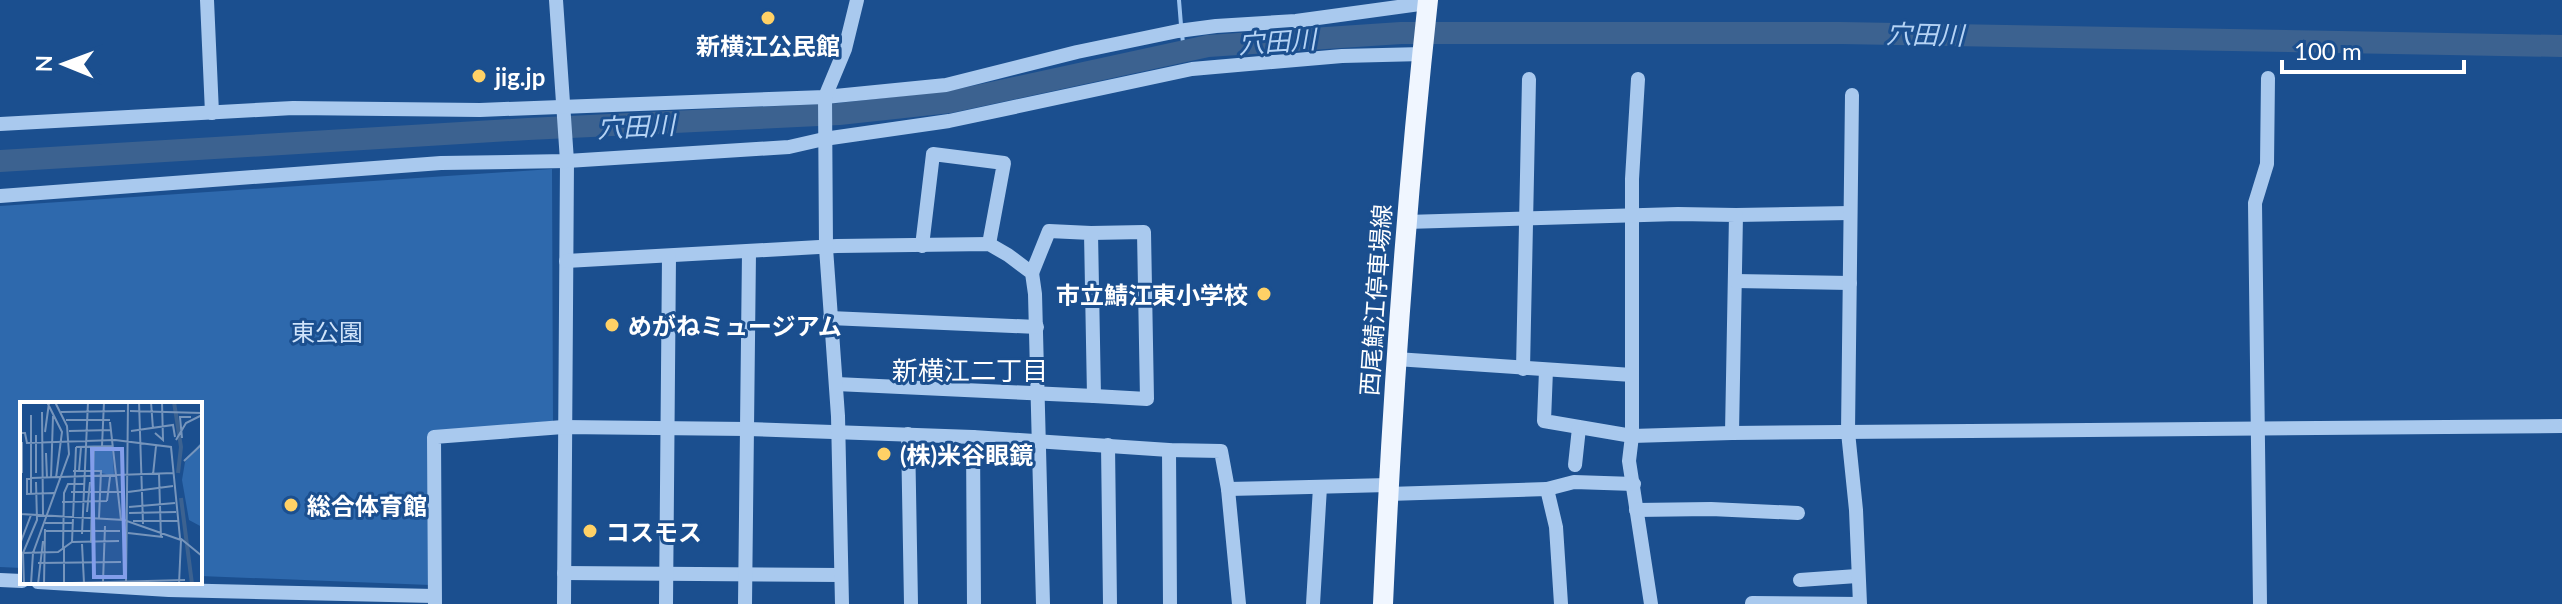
<svg xmlns="http://www.w3.org/2000/svg" width="2562" height="604" font-family="Lato,'Noto Sans JP',sans-serif">
  <style>
    .green { fill: #2e69ad }
    .lines { fill: none; stroke-linecap: round; stroke-linejoin: round }
    .stream { stroke: #9cc4f0; stroke-width: 4 }
    .river { stroke: #3c6290; stroke-width: 22 }
    .minor { stroke: #a9c9ee; stroke-width: 14 }
    .major { stroke: #f0f6ff; stroke-width: 20 }
    .poi-dot { fill: #ffd166; stroke: #1b4f8f; stroke-width: 3 }
    .labels { text-anchor: middle; dominant-baseline: central; stroke-width: 6; stroke-linejoin: round; paint-order: stroke }
    .poi-label { font-size: 24px; font-weight: bold; fill: #fff; stroke: #1b4f8f; text-anchor: start }
    .street-label { font-size: 24px; fill: #fff; stroke: #1b4f8f }
    .park-label { font-size: 24px; fill: #cfe3fa; stroke: #1b4f8f }
    .water-label { font-size: 26px; font-style: italic; fill: #b5d3f5; stroke: #1b4f8f }
    .neighbourhood-label { font-size: 26px; fill: #fff; stroke: #1b4f8f }
    .inset-river { fill: none; stroke: #3c6290; stroke-width: 4 }
    .inset-road { fill: none; stroke: #7695bc; stroke-width: 2 }
    .view { fill: #839eea; fill-opacity: 0.15; stroke: #839eea; stroke-width: 4 }
    .inset-edge { fill: none; stroke: #fff; stroke-width: 4 }
  </style>
  <rect width="100%" height="100%" fill="#1b4f8f"/>
  <path class="green" d="M552,169L553,421L433,433L430,585L200,576V404H22V568L0,567V206Z"/>
  <g class="lines">
    <g class="stream">
      <path d="M1179,0L1181,25"/>
      <path d="M1182,34L1184,51"/>
    </g>
    <path class="river" d="M0,161L528,129L839,114L950,102L1208,46L1401,33H1841L2562,46"/>
    <g class="minor">
      <path d="M207,0L212,113"/>
      <path d="M556,0L567,161L564,604"/>
      <path d="M1638,79L1632,179V436L1629,461L1651,604"/>
      <path d="M0,124L293,108L480,110L825,97L946,85L1077,52L1178,31L1216,26L1296,21L1427,3"/>
      <path d="M0,196L441,163L567,161L789,147L824,139L949,121L1192,69L1342,56L1423,54"/>
      <path d="M1736,215L1850,213"/>
      <path d="M1406,222L1678,214L1736,215L1732,433"/>
      <path d="M1091,233L1144,232L1147,399L1094,396"/>
      <path d="M922,246L933,154L1004,163L989,244"/>
      <path d="M566,261L837,246L989,244L1008,255L1032,273L1035,294L1043,604"/>
      <path d="M1735,281L1850,283"/>
      <path d="M830,318L1037,327"/>
      <path d="M1396,359L1632,375"/>
      <path d="M1523,369L1529,79"/>
      <path d="M1546,370L1544,421L1632,436L1732,433L2562,426"/>
      <path d="M836,384L1094,396L1091,233L1049,231L1032,273"/>
      <path d="M908,434L911,604"/>
      <path d="M973,437L974,604"/>
      <path d="M1108,445L1110,604"/>
      <path d="M1169,450L1170,604"/>
      <path d="M1575,465L1579,428"/>
      <path d="M1228,489L1388,485"/>
      <path d="M1547,489L1574,482L1634,484"/>
      <path d="M1388,494L1547,489L1556,527L1561,604"/>
      <path d="M1636,510L1711,509L1798,513"/>
      <path d="M564,573L841,575"/>
      <path d="M0,580L22,581"/>
      <path d="M1800,580L1857,576"/>
      <path d="M38,582L169,590L434,596"/>
      <path d="M1752,603L1860,604L1856,510L1848,432L1852,95"/>
      <path d="M435,604L434,437L563,427L747,429L973,437L1169,450L1221,451L1228,489L1239,604"/>
      <path d="M666,604L669,256"/>
      <path d="M745,604L749,252"/>
      <path d="M842,604L838,416L826,248L825,97L845,49L857,0"/>
      <path d="M1313,604L1320,487"/>
      <path d="M2260,604L2255,203L2267,164L2268,78"/>
    </g>
    <path class="major" d="M1383,604C1392,402 1406,201 1428,0"/>
  </g>
  <g class="poi-dot">
    <circle cx="768" cy="18" r="8"/>
    <circle cx="479" cy="76" r="8"/>
    <circle cx="1264" cy="294" r="8"/>
    <circle cx="612" cy="325" r="8"/>
    <circle cx="884" cy="454" r="8"/>
    <circle cx="291" cy="505" r="8"/>
    <circle cx="590" cy="531" r="8"/>
  </g>
  <g class="labels">
    <g class="poi-label">
      <text x="768" y="45" text-anchor="middle">新横江公民館</text>
      <text x="495" y="76">jig.jp</text>
      <text x="1248" y="294" text-anchor="end">市立鯖江東小学校</text>
      <text x="628" y="325">めがねミュージアム</text>
      <text x="900" y="454">(株)米谷眼鏡</text>
      <text x="307" y="505">総合体育館</text>
      <text x="606" y="531">コスモス</text>
    </g>
    <g class="street-label">
      <text transform="translate(1375 300) rotate(-86)">西尾鯖江停車場線</text>
    </g>
    <g class="park-label">
      <text x="327" y="331">東公園</text>
    </g>
    <g class="water-label">
      <text transform="translate(1925 34) rotate(1)">穴田川</text>
      <text transform="translate(1277 41) rotate(-4)">穴田川</text>
      <text transform="translate(636 126) rotate(-3)">穴田川</text>
    </g>
    <g class="neighbourhood-label">
      <text x="970" y="370">新横江二丁目</text>
    </g>
  </g>
  <g transform="translate(20 402)">
    <rect width="182" height="182" fill="#1b4f8f"/>
    <path d="M182,39V125L169,118L162,78L165,60ZM74,44H92L94,74L74,69Z" fill="#2e69ad"/>
    <path class="inset-river" d="M154,0L161,45L158,71M161,96L172,182"/>
    <path class="inset-road" d="M27,0L42,30L36,76M119,0L123,122M131,0L133,27M110,9L182,11M22,10L23,113M41,10L105,9M11,13V92M46,18H90M90,20L101,118M49,29L91,28M111,29L153,23L155,35M25,30L29,1M0,31H5L7,41L95,38L151,45L160,136L182,154M135,31L143,38L142,0M16,33V71M162,36L160,15H171M156,38L166,21L182,13M82,44L84,0M56,45L92,44M26,51L27,76M164,59L182,42M53,69H81L79,116M59,69L61,45M73,69L74,44M0,71L1,112L104,118L161,138L159,182M2,71V40M139,72L141,136M133,73L136,44M11,76L154,71M31,76L33,14M11,77H7V92L34,91M51,90H104M108,90L153,84M87,99L90,75M42,100L87,99M109,105L155,101M67,110L70,80M109,111L156,110M113,119H159M25,121H52M26,129H100M108,131L143,135M62,132L68,0M52,140L56,45M71,141L72,89M0,142L11,113M62,142L64,181M43,147L44,91L48,82H65M1,151L38,150L52,140L99,139M18,161L101,160M83,180L85,124M44,181V146M4,182L3,151L17,118L16,80M11,182L13,151L49,52L47,24L35,0M14,182L165,178M18,182L23,139M24,182L25,127M106,182L108,0"/>
    <path class="view" d="M72,47H102L105,175H74Z"/>
    <rect width="182" height="182" class="inset-edge"/>
  </g>
  <g transform="translate(64 64) rotate(271)" stroke="#1b4f8f" stroke-width="6" paint-order="stroke">
  <path d="M0-6L14 30L0 20L-14 30Z" fill="#ffffff"/>
  <text y="-12" font-size="22" font-weight="bold" text-anchor="middle" fill="#ffffff">N</text>
  </g>
  <path d="M2282 60v12h182v-12" fill="none" stroke="#ffffff" stroke-width="4"/>
  <text x="2294" y="60" font-size="24" fill="#ffffff" stroke="#1b4f8f" stroke-width="6" paint-order="stroke">100 m</text>
</svg>
